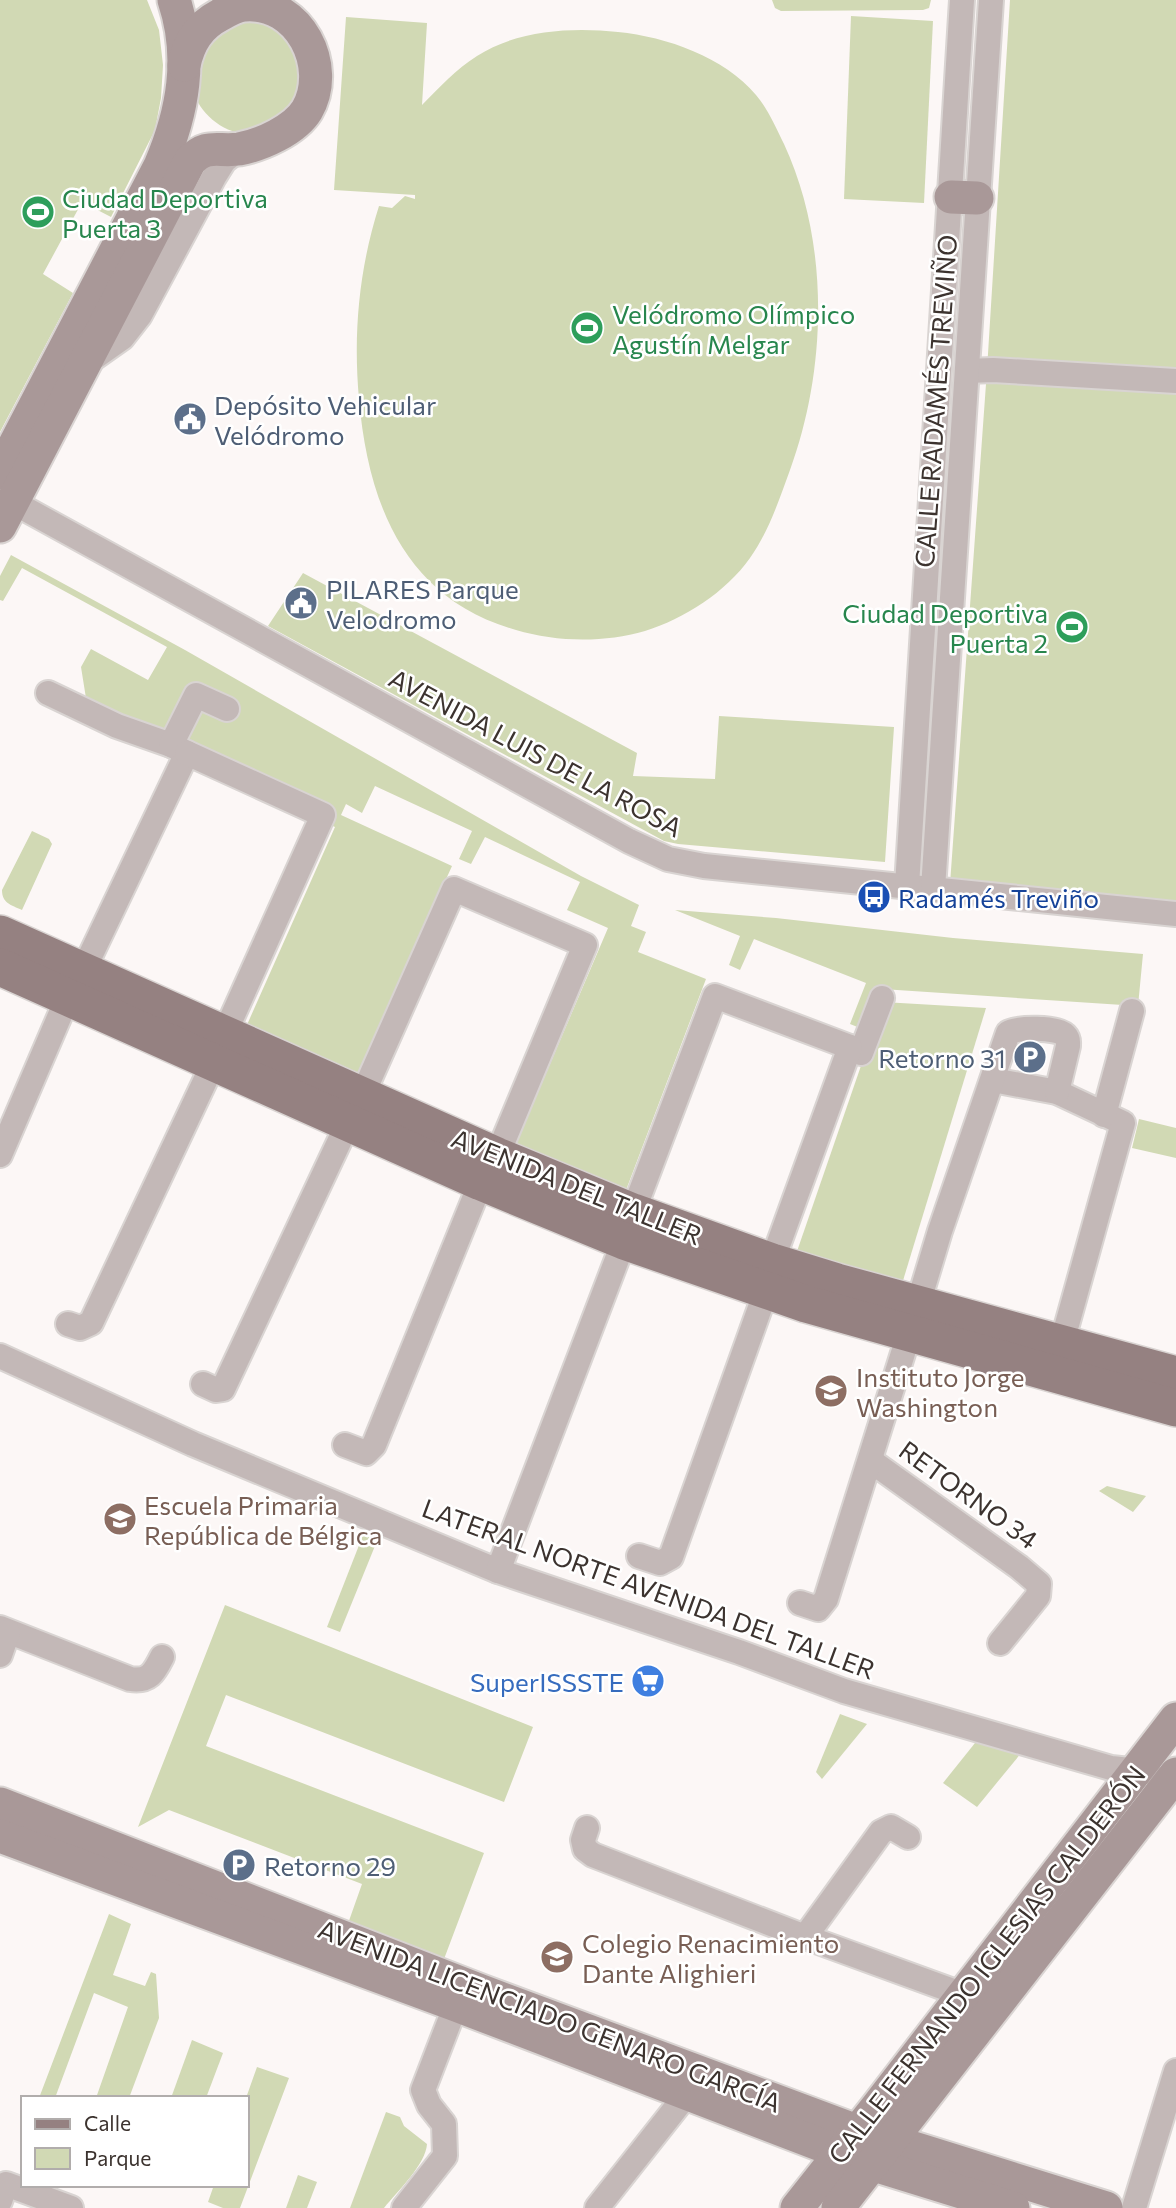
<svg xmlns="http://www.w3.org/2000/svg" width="1176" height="2208" font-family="Commissioner,sans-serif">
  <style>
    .green { fill: #d1d9b4 }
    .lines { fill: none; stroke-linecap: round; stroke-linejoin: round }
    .street-casing { stroke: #d9d4d2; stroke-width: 28 }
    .secondary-casing { stroke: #d9d4d2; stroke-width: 37 }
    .primary-casing { stroke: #d9d4d2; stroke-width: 40 }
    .street { stroke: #c3b8b7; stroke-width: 24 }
    .secondary { stroke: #a99898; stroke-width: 33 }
    .primary { stroke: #958181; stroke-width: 37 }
    .labels { text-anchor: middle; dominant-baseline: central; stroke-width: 5; stroke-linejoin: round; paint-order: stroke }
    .leisure-label { font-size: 26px; fill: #27864d; stroke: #fff; text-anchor: start }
    .street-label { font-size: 26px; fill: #3c332f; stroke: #fff }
    .service-label { font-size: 26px; fill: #4e5e75; stroke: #fff; text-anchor: start }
    .transit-label { font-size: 26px; fill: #164399; stroke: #fff; text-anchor: start }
    .education-label { font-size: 26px; fill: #785e54; stroke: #fff; text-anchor: start }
    .shop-label { font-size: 26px; fill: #366cbe; stroke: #fff; text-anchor: end }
  </style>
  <rect width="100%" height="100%" fill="#fcf7f6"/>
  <g class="green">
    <path d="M0,0H147L159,30L163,65L161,98L155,130L111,217L82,202L43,274L73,293L0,432Z"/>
    <path d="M772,0H931L929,8L923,10L781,11L775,8Z"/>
    <path d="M1010,0H1176V908L950,884L987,370Z"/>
    <path d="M851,16L933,21L924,203L844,199Z"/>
    <path d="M346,17L427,23L422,105C439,88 456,69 477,56C517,30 572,27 618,32C667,37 724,57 756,95C768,109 776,128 784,144C830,243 827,369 790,470C779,500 769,531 750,558C726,592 684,619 645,631C604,643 556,642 516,630C405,599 368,504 359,399C353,333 359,269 379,206L392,208L405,196L415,199V195L334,190Z"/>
    <path d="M233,21L271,23L304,58L297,108C284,115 268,128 253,132C230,139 198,114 194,91C192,80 201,55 203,42Z"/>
    <path d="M11,555L185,650L581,876L639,905L631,926L646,932L638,952L706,979L620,1206L509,1160L608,928L567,910L580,882L485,837L471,864L459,859L472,831L375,786L362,813L346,804L341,815L452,866L348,1095L238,1045L335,827L89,717L81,667L91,649L148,680L167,647L22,568L3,601L0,600V576Z"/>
    <path d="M303,573L637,753L633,776L715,779L719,716L894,727L885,862L678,844L664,841L268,626Z"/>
    <path d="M32,831L49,839L52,844L22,910C11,905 2,903 2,890Z"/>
    <path d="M675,910L776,918L953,938L1143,954L1138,1006L882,989L865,1030L850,1024L866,983L754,939L740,970L729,965L740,936Z"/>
    <path d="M883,1002L986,1008L898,1297L794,1260Z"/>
    <path d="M1139,1119L1176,1128V1158L1132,1148Z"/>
    <path d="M1107,1486L1146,1496L1133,1512L1099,1491Z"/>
    <path d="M365,1530L379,1536L340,1632L327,1627Z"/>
    <path d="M225,1605L533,1727L504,1802L226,1695L206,1746L484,1853L441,1967L345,1932L362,1884L169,1810L138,1827Z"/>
    <path d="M840,1714L867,1724L822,1779L816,1772Z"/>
    <path d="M979,1738L1022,1752L977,1807L943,1783Z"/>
    <path d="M109,1914L131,1924L113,1975L145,1986L151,1972L156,1974L159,2018L129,2098H96L128,2007L94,1993L55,2098H39Z"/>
    <path d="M192,2040L223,2053L206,2098H171Z"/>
    <path d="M257,2067L289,2078L240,2208H223L208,2202L214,2185H247L246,2098Z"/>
    <path d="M386,2112L400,2117L404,2126L427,2144C426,2164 397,2192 384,2208H350Z"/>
    <path d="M298,2175L317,2182L307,2208H286Z"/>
  </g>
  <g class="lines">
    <defs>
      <g id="street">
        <path d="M88,362L122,338L140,315L214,177L224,161L239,149"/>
        <path d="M967,371L993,370L1176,381"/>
        <path d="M0,495L629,841L668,859L704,866L1176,914"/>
        <path d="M48,693L117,726L171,745L187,753L83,971"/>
        <path d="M171,745L196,695L227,709"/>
        <path d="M187,753L323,815L224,1035"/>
        <path d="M907,886L962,0"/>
        <path d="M933,889L991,0"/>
        <path d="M850,1047L861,1053L882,998"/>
        <path d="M993,1080L1057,1092L1123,1123L1058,1357"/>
        <path d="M362,1096L454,889L585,945L497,1156"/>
        <path d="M1104,1115L1132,1011"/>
        <path d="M0,1155L67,999"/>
        <path d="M633,1212L715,996L850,1047L772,1262"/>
        <path d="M918,1304L940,1231L1008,1033C1017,1027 1057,1027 1065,1035C1069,1039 1068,1041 1068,1046L1057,1092"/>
        <path d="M68,1324L80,1328L91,1323L214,1062"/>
        <path d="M0,1356L193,1444L498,1571L739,1652L844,1691L1111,1768L1149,1772"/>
        <path d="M203,1384L216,1390L223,1389L348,1123"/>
        <path d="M345,1445L366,1453L374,1445L481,1182"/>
        <path d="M871,1461L1019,1567L1039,1584L1038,1596L1000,1643"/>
        <path d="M639,1556L660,1563L671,1557L766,1291"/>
        <path d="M498,1571L624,1241"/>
        <path d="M800,1603L818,1609L826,1599L909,1334"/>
        <path d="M0,1628L130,1679C149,1682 154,1673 162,1657"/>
        <path d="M0,1655L8,1632"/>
        <path d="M587,1828L583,1840L585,1849L593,1855L805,1937L964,1995"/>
        <path d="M805,1937L881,1832L891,1827L908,1837"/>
        <path d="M0,2201L6,2184L71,2208"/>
        <path d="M404,2208L445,2156L444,2124L429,2105L423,2090L462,1989"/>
        <path d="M597,2208L687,2094"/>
        <path d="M1134,2208L1176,2071"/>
      </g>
      <g id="secondary">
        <path d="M951,197L977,198"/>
        <path d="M0,473L160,166C183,112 193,57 174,0"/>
        <path d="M0,526L190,161C208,143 217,152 239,149C261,145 295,130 307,110C332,67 300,0 244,5C236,6 227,11 220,15C199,26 189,42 184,65"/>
        <path d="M0,1804L481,1991L846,2127L1106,2208"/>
        <path d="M0,1836L456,2005L871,2164L1013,2208"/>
        <path d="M797,2208L877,2107L1176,1719"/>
        <path d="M838,2208L1176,1774"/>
      </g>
      <g id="primary">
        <path d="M0,934L497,1156L633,1212L772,1262L837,1282L1176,1375"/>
        <path d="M0,967L481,1182L624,1241L806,1304L1176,1408"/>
      </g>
    </defs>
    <use href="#street" class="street-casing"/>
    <use href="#secondary" class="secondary-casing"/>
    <use href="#primary" class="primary-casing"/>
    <use href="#street" class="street"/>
    <use href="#secondary" class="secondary"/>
    <use href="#primary" class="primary"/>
  </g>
  <defs>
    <symbol id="stadium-disc" viewBox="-11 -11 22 22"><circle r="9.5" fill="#2e9e5b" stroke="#fff"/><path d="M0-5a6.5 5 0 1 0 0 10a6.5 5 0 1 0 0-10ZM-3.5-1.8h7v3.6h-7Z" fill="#fff"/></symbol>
    <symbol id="civic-disc" viewBox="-11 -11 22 22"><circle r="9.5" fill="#5c6f8a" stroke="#fff"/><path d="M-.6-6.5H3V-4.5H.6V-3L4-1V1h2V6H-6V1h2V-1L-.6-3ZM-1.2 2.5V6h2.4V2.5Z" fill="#fff"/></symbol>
    <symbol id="bus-disc" viewBox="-11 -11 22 22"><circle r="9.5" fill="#1a4fb4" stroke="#fff"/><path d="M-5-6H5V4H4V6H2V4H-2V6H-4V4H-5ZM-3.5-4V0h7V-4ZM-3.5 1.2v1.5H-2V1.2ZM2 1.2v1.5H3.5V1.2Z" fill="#fff"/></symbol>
    <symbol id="parking-disc" viewBox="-11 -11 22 22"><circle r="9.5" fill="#5c6f8a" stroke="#fff"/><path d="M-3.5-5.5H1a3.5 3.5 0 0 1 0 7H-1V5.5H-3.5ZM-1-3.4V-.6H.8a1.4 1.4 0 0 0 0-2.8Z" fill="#fff"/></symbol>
    <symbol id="school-disc" viewBox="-11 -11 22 22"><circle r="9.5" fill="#8d6e63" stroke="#fff"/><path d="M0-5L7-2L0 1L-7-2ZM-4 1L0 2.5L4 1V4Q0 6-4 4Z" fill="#fff"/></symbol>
    <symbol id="supermarket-disc" viewBox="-11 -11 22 22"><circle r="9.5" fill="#3f7fe0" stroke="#fff"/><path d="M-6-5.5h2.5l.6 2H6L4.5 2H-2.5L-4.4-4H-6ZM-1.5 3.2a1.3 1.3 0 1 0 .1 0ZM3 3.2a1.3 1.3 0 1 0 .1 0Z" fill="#fff"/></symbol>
  </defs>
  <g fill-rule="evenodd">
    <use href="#stadium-disc" x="19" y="193" width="38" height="38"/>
    <use href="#stadium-disc" x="568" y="309" width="38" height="38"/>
    <use href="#civic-disc" x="171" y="400" width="38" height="38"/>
    <use href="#civic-disc" x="282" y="584" width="38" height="38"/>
    <use href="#stadium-disc" x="1053" y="608" width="38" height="38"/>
    <use href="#bus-disc" x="855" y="878" width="38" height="38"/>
    <use href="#parking-disc" x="1011" y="1038" width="38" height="38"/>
    <use href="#school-disc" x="812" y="1372" width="38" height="38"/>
    <use href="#school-disc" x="101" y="1500" width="38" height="38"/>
    <use href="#supermarket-disc" x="629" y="1662" width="38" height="38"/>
    <use href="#parking-disc" x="220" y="1846" width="38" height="38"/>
    <use href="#school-disc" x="538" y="1938" width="38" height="38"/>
  </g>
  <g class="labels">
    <g class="leisure-label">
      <text x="62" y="197">Ciudad Deportiva<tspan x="62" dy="30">Puerta 3</tspan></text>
      <text x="612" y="313">Velódromo Olímpico<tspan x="612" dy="30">Agustín Melgar</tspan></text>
      <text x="1048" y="612" text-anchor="end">Ciudad Deportiva<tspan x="1048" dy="30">Puerta 2</tspan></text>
    </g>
    <g class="street-label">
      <text transform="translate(935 401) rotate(-86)">CALLE RADAMÉS TREVIÑO</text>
      <text transform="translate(536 752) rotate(28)">AVENIDA LUIS DE LA ROSA</text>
      <text transform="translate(577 1186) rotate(22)">AVENIDA DEL TALLER</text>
      <text transform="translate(969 1494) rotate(36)">RETORNO 34</text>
      <text transform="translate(649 1588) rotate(20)">LATERAL NORTE AVENIDA DEL TALLER</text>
      <text transform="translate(986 1964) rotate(-52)">CALLE FERNANDO IGLESIAS CALDERÓN</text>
      <text transform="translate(550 2015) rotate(21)">AVENIDA LICENCIADO GENARO GARCÍA</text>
    </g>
    <g class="service-label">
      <text x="214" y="404">Depósito Vehicular<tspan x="214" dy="30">Velódromo</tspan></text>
      <text x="326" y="588">PILARES Parque<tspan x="326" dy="30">Velodromo</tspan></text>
      <text x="1006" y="1057" text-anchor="end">Retorno 31</text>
      <text x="264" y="1865">Retorno 29</text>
    </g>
    <g class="transit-label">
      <text x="898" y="897">Radamés Treviño</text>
    </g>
    <g class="education-label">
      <text x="856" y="1376">Instituto Jorge<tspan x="856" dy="30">Washington</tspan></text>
      <text x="144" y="1504">Escuela Primaria<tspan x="144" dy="30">República de Bélgica</tspan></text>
      <text x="582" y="1942">Colegio Renacimiento<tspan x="582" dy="30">Dante Alighieri</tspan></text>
    </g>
    <g class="shop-label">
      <text x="624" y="1681">SuperISSSTE</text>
    </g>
  </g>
  <rect x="21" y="2096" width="228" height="91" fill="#ffffff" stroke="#b1adac" stroke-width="2"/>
  <rect x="35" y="2119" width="35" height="10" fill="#958181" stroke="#b1adac" stroke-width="2"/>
  <text x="84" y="2131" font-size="21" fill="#3c332f">Calle</text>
  <rect x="35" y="2148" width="35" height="21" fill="#d1d9b4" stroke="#b1adac" stroke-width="2"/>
  <text x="84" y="2166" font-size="21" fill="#3c332f">Parque</text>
</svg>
